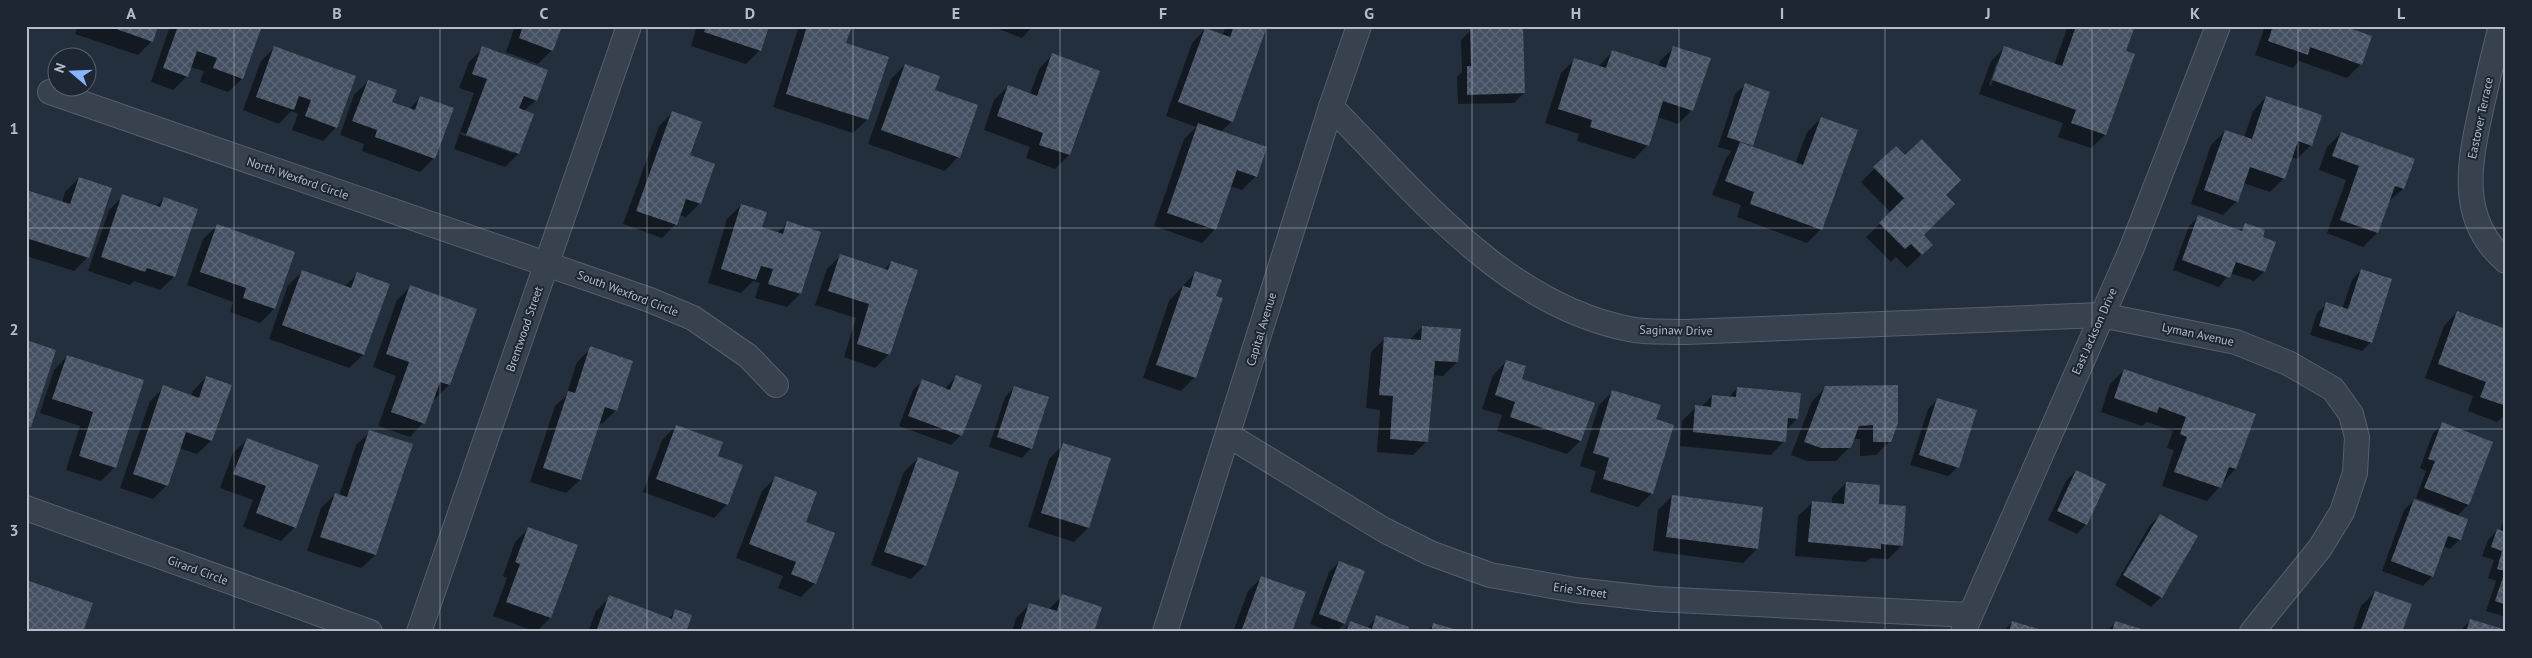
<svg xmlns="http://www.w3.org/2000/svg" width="2532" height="658" font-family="'PT Sans',sans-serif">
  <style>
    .shadow { fill: #0007; fill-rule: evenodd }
    .building { fill: url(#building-cross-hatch) }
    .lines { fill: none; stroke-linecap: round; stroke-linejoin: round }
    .minor-casing { stroke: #565f6c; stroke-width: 26 }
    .minor { stroke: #38414e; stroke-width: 24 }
    .grid { fill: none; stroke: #b4bcc9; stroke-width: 1; stroke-opacity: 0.55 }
    .labels { text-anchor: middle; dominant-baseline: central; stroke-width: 4; stroke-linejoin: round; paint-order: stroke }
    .street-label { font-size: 12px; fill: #b4bcc9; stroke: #1d2633 }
    .neatline { fill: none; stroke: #b4bcc9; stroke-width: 2 }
    .grid-label { font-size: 16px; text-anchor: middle; font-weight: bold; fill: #b4bcc9 }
  </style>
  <defs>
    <pattern id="building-cross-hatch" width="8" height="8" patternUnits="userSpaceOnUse" patternTransform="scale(1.25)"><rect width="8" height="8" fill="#455162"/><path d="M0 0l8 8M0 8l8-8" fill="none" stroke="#5d6877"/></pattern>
  </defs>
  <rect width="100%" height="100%" fill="#242f3e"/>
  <g class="shadow">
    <path d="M78,26H157L152,41L138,55L75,34Z"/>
    <path d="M170,26H258L261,27L242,79L228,92L200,82L204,71L190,67L187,76L173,90L151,82Z"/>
    <path d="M515,26H560L552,50L538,64L506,52Z"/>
    <path d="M697,26H768L760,50L746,64L691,46Z"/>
    <path d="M799,26H851L845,44L867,120L853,133L773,107Z"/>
    <path d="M991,26H1033L1022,38Z"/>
    <path d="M1226,26H1266L1232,121L1220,133L1256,176L1242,190L1230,186L1215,229L1202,243L1154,226L1184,139L1196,127L1166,116L1192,43L1205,29L1222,36Z"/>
    <path d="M2068,26H2134L2125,52L2105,135L2091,148L2058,137L2063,123L1979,94L1991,61L2005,47L2054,65ZM1997,62H2000L1991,86L1989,85Z"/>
    <path d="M2265,26H2343L2361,64L2347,78L2299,61L2293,68L2255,55Z"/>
    <path d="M1471,30L1524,93L1514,103L1458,104L1457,77L1462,72L1461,40Z"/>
    <path d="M1674,47L1692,110L1678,124L1657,117L1648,145L1634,159L1577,141L1579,134L1545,123L1561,73L1575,59L1598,67L1612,52L1658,67L1660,61Z"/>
    <path d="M274,48L336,127L323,141L292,130L298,114L291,111L279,124L243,110L261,61Z"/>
    <path d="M483,48L536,100L524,111L518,154L505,167L454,149L474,93L459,88L469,62ZM461,132L513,150V153L460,134Z"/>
    <path d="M1052,55L1098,71L1069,155L1055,169L1026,158L1030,147L984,130L994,100L1008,86L1030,94L1039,69Z"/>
    <path d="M905,65L933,90L958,157L945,171L868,144L891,79Z"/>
    <path d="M368,81L391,103L409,109L421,97L434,158L420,172L362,151L364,144L340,135L354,95Z"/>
    <path d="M1745,85L1751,145L1749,147L1795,164L1807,132L1821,118V229L1807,243L1737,217L1741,205L1712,195L1726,158L1732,151L1718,147L1735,94Z"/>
    <path d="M2266,97L2311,145L2297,159L2291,157L2284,178L2270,192L2243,183L2237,201L2223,215L2191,204L2211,145L2225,131L2244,138L2253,111Z"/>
    <path d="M673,112L700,203L686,217L679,215L675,225L662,238L623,224L659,126Z"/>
    <path d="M2341,133L2403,189L2388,202L2377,233L2363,247L2327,233L2346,180L2319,170L2327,147Z"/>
    <path d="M1896,148L1945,195L1922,235L1931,245L1907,268L1896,257L1891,262L1866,237L1891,213L1861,182Z"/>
    <path d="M79,178L88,257L74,271L26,256V191L62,203L65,192Z"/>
    <path d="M123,196L155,207L164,198L174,277L160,290L134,281L130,285L88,271L109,210Z"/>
    <path d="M741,205L760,228L777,233L788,222L800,294L787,307L755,298L760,283L753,281L741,293L708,283L727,219Z"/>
    <path d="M2199,216L2239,231L2246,224L2261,238L2264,272L2254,281L2230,273L2219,287L2173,270L2189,226Z"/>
    <path d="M217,226L294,253L274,309L260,323L230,312L233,302L187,285L203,239Z"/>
    <path d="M840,256L884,270L891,262L889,354L875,368L844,357L856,318L815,305L827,269Z"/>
    <path d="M2361,270L2371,342L2362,351L2310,335L2317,313L2327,304L2342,309L2352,280Z"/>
    <path d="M302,272L344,287L357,274L363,355L349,368L269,339L288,285Z"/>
    <path d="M1195,273L1215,297L1195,377L1181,391L1143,378L1169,301Z"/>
    <path d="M411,286L475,309L449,385L435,399L433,398L423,423L410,437L378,426L396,376L373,367L397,300Z"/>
    <path d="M2457,312L2506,330V414L2497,422L2468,411L2473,396L2425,378L2444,326Z"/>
    <path d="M1422,327L1457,362L1443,376L1432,375L1427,441L1413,455L1377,452L1380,410L1366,408L1371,352L1385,338L1409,340Z"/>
    <path d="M591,348L616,410L602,424L598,423L580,480L566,493L530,482L555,406L566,396L577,362Z"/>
    <path d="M67,356L143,381L115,467L101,481L66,470L80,426L40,413L54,370Z"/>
    <path d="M1507,361L1520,380L1580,441L1567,454L1497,431L1502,415L1482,409L1493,375Z"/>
    <path d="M2124,370L2254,415L2235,469L2207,501L2162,486L2174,450L2167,448L2173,431L2147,422L2142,426L2101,412L2110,384Z"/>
    <path d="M956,376L961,435L951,445L899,426L913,390L922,381L945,389Z"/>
    <path d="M206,377L211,441L197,454L179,448L167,485L153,499L120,488L150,401L164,387L191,396L193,391Z"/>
    <path d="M1896,386L1890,441L1876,455L1860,456V439H1853L1850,447L1836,461H1807L1791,455L1812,401L1826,387Z"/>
    <path d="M1014,388L1031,448L1022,458L989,447L1005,397Z"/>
    <path d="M1737,388L1797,419L1786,430L1784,441L1771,455L1680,446L1682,421L1696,407H1701L1712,396L1728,398Z"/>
    <path d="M1613,391L1655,420L1652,493L1638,507L1590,492L1596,471L1580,466L1599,405Z"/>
    <path d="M1938,399L1958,467L1948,476L1910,465L1928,409Z"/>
    <path d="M2442,424L2468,505L2457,516L2460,539L2450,549L2443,546L2432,576L2423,586L2382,571L2404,510L2414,500L2445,512L2446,509L2416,498L2426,471L2420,468L2433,433Z"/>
    <path d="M676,426L716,457L727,504L714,518L643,492L662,440Z"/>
    <path d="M370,432L411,445L375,555L361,568L307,551L321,508L335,494L339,496L356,445Z"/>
    <path d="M247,440L295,527L281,541L243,527L253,500L220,488L233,453Z"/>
    <path d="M1063,445L1088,528L1074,542L1028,527L1049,459Z"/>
    <path d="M918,458L925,565L911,579L871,565L904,472Z"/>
    <path d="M2076,471L2086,524L2077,534L2048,520L2066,481Z"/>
    <path d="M776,477L804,523L815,583L801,597L778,588L783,576L736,558L762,491Z"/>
    <path d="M1846,483L1878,505L1902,545L1888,559L1870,558L1866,562L1795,556L1798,516L1812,503L1832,504V497Z"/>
    <path d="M1672,496L1757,549L1743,563L1653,551L1658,510Z"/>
    <path d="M2506,514V617L2486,611L2496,581L2488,578L2494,560L2482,556L2488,540L2497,530L2500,531Z"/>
    <path d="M2160,515L2161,597L2151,607L2115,585L2150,525Z"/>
    <path d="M528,529L576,546L550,618L536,632L493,616L507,578L503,576L515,542Z"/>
    <path d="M1339,562L1344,624L1336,632H1331L1310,624L1329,572Z"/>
    <path d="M1261,578L1291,632H1233L1248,591Z"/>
    <path d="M2375,592L2401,632H2352L2361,606Z"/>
    <path d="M1063,595L1092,632H1012L1016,618L1030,604L1049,609Z"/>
    <path d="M610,597L668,619L676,611L684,632H588L596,611Z"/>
    <path d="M1377,617L1406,632H1342L1350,623L1366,629Z"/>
    <path d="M2471,620L2506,632H2459Z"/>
    <path d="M2012,622L2042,632H2003Z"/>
    <path d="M2116,622L2145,632H2106Z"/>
    <path d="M1434,624L1458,632H1426Z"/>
  </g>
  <g class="building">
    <path d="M108,26H158L153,42Z"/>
    <path d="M178,26H262L243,79L213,68L217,58L197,51L188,77L163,68Z"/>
    <path d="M523,26H562L553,51L519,38Z"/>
    <path d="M706,26H769L761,51L704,32Z"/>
    <path d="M807,26H852L846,43L889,57L868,120L786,94Z"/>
    <path d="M1234,26H1267L1233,122L1178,102L1205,28L1230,37Z"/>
    <path d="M2076,26H2135L2126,51L2135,54L2106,135L2071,123L2076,110L1992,80L2004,46L2062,66Z"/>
    <path d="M2273,26H2344L2372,36L2362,65L2310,47L2308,55L2268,41Z"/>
    <path d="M1523,27L1525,93L1467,95V66H1471L1470,29Z"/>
    <path d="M274,46L356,76L337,128L305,116L311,100L299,96L294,110L256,97Z"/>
    <path d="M482,46L548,70L537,101L524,96L519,108L534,114L519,154L466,135L487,79L472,74Z"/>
    <path d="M1673,46L1711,58L1693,111L1663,101L1649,146L1590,127L1592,120L1558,109L1574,58L1606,68L1612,50L1666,68Z"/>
    <path d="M1052,53L1100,71L1070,155L1039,145L1043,133L997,116L1008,85L1037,96Z"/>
    <path d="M905,64L940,76L935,90L978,105L960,158L881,130Z"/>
    <path d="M368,80L397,90L392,102L415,110L420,96L454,108L435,159L375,137L377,130L352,121Z"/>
    <path d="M1745,83L1770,92L1753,146L1727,137Z"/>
    <path d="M2266,96L2322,115L2312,146L2298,141L2285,179L2250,167L2238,202L2204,190L2225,130L2252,139Z"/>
    <path d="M672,111L702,122L690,155L715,164L701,204L686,199L677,225L636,211Z"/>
    <path d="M1821,117L1858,130L1822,230L1750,204L1754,192L1725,181L1740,142L1803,165Z"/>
    <path d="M1198,123L1267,147L1257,177L1237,170L1216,230L1167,213Z"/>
    <path d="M2341,132L2415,159L2404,189L2395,186L2378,233L2340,220L2359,166L2332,156Z"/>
    <path d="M1922,139L1961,180L1946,195L1955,204L1924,235L1933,245L1922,255L1911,244L1905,249L1879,223L1904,198L1873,167L1896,146L1905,155Z"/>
    <path d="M79,177L112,188L89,258L26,238V190L70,204Z"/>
    <path d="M122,194L160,207L164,197L198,209L175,277L147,268L145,272L101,257Z"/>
    <path d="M741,204L767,212L762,227L783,234L787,221L821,232L801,294L768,284L773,269L761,266L756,280L721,269Z"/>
    <path d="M2198,215L2242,231L2245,223L2265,230L2263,237L2276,242L2265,272L2236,262L2230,278L2182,260Z"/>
    <path d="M217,224L295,252L275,309L243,298L246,288L200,272Z"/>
    <path d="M840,254L888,270L891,261L918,270L890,355L857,344L869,304L828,291Z"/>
    <path d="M2361,269L2392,279L2372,343L2319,326L2326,302L2348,309Z"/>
    <path d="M302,270L351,288L357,272L390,284L364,355L282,325Z"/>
    <path d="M1195,271L1222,280L1216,296L1223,298L1196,378L1156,365L1183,286L1190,288Z"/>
    <path d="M410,285L477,309L450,385L440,382L425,424L391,412L409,362L386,354Z"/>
    <path d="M2457,311L2506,329V406L2480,397L2486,382L2438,364Z"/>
    <path d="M1422,326L1461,329L1458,362L1435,361L1428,442L1390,439L1393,396L1379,395L1384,337L1421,340Z"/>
    <path d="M26,340L56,350L31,427L26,426Z"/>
    <path d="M590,346L633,361L617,411L605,407L581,480L543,468L568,391L575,393Z"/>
    <path d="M67,355L144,380L116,468L79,456L93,412L52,399Z"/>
    <path d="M1506,360L1526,366L1522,379L1595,403L1581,441L1510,417L1515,402L1495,395Z"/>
    <path d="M2124,369L2256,414L2236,469L2229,467L2221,488L2174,472L2187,437L2180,434L2186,417L2159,407L2157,413L2114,398Z"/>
    <path d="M956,375L982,385L962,436L908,416L922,379L950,390Z"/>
    <path d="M206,376L232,385L212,441L186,432L168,486L133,474L163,385L199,398Z"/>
    <path d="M1898,385V423L1891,442H1873V425L1859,426L1851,448H1821L1804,442L1825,386Z"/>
    <path d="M1014,386L1049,397L1032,449L997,437Z"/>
    <path d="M1737,387L1801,393L1798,419L1788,418L1786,442L1693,432L1695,405L1711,407L1712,395L1736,397Z"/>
    <path d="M1612,390L1661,405L1656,419L1674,425L1653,494L1603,479L1609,458L1593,453Z"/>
    <path d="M1937,398L1977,410L1959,468L1919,455Z"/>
    <path d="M2442,422L2493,442L2469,505L2424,488L2435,461L2428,459Z"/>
    <path d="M676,425L723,442L718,456L743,465L728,505L656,479Z"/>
    <path d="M369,430L413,444L376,555L320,537L335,493L347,497Z"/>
    <path d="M247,438L319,465L296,528L256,513L266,486L233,474Z"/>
    <path d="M1063,443L1111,458L1089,528L1041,513Z"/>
    <path d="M918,457L959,472L926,566L884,552Z"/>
    <path d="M2076,470L2106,484L2087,525L2057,511Z"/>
    <path d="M775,476L817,492L806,522L835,533L816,584L791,574L796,562L749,544Z"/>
    <path d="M1846,482L1880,485L1879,504L1906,506L1903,546L1881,544V549L1808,542L1812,501L1844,504Z"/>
    <path d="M1672,495L1763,507L1758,549L1666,537Z"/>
    <path d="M2414,499L2468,519L2461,540L2448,536L2433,577L2391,561Z"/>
    <path d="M2160,514L2198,536L2162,598L2123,575Z"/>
    <path d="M528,527L578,545L551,618L506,602L520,564L515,562Z"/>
    <path d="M2497,529L2506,532V605L2495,601L2505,571L2497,569L2502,551L2491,547Z"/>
    <path d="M1339,561L1365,571L1345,624L1319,614Z"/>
    <path d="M1261,576L1306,592L1292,632H1241Z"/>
    <path d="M26,580L93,603L83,632H26Z"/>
    <path d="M2375,591L2412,604L2402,632H2360Z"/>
    <path d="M1062,594L1102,607L1094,632H1020L1029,603L1057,611Z"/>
    <path d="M609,595L672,619L675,609L692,615L686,632H596Z"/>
    <path d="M1376,615L1409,627L1407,632H1346L1350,621L1372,629Z"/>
    <path d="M2470,619L2506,630V632H2466Z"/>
    <path d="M2012,621L2045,631V632H2009Z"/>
    <path d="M2115,621L2148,631V632H2112Z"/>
    <path d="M1433,623L1461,631V632H1431Z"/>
  </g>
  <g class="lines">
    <defs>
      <g id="minor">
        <path d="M2501,26C2494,52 2488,78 2482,105C2470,160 2456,219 2506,261"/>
        <path d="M50,92L650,300L693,318L748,356L776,385"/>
        <path d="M1331,107C1417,193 1503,304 1629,329C1647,333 1667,331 1686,332L2101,315L2236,342L2288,363L2333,389L2351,414L2357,437L2355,473L2342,512L2320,548L2252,632"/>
        <path d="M1228,435L1384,530L1430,553L1490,575L1575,590L1656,599L1969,615"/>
        <path d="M26,508L370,632"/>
        <path d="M419,632L629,26"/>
        <path d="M1165,632L1331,107L1359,26"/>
        <path d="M1963,632L2131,250L2218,26"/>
      </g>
    </defs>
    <use href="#minor" class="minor-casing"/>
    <use href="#minor" class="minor"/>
  </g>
  <path class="grid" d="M234,26V632M440,26V632M647,26V632M853,26V632M1060,26V632M1266,26V632M1472,26V632M1679,26V632M1885,26V632M2092,26V632M2298,26V632M26,228H2506M26,429H2506"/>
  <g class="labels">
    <g class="street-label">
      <text transform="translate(2480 118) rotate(-78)">Eastover Terrace</text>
      <text transform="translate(298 178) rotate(19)">North Wexford Circle</text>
      <text transform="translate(628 293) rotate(21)">South Wexford Circle</text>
      <text transform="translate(524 329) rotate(-71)">Brentwood Street</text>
      <text transform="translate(1261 329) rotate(-73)">Capital Avenue</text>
      <text transform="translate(1676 330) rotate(1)">Saginaw Drive</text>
      <text transform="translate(2094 331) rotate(-66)">East Jackson Drive</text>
      <text transform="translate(2198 334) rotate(12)">Lyman Avenue</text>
      <text transform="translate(198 570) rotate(20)">Girard Circle</text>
      <text transform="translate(1580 590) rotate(8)">Erie Street</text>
    </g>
  </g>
  <rect width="2532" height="658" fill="none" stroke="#1d2633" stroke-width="55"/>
  <g transform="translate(72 72) rotate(289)"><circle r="24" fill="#1d2633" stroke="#59626f"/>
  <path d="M0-4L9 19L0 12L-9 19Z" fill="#8ab4f8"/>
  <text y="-8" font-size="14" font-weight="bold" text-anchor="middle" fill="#b4bcc9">N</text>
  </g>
  <rect x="28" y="28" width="2476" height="602" class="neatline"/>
  <g class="grid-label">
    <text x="131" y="19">A</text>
    <text x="337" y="19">B</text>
    <text x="544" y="19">C</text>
    <text x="750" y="19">D</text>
    <text x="956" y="19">E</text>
    <text x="1163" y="19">F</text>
    <text x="1369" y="19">G</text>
    <text x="1576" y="19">H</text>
    <text x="1782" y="19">I</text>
    <text x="1988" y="19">J</text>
    <text x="2195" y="19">K</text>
    <text x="2401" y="19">L</text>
    <text x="14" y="134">1</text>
    <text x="14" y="335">2</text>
    <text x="14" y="536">3</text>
  </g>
</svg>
